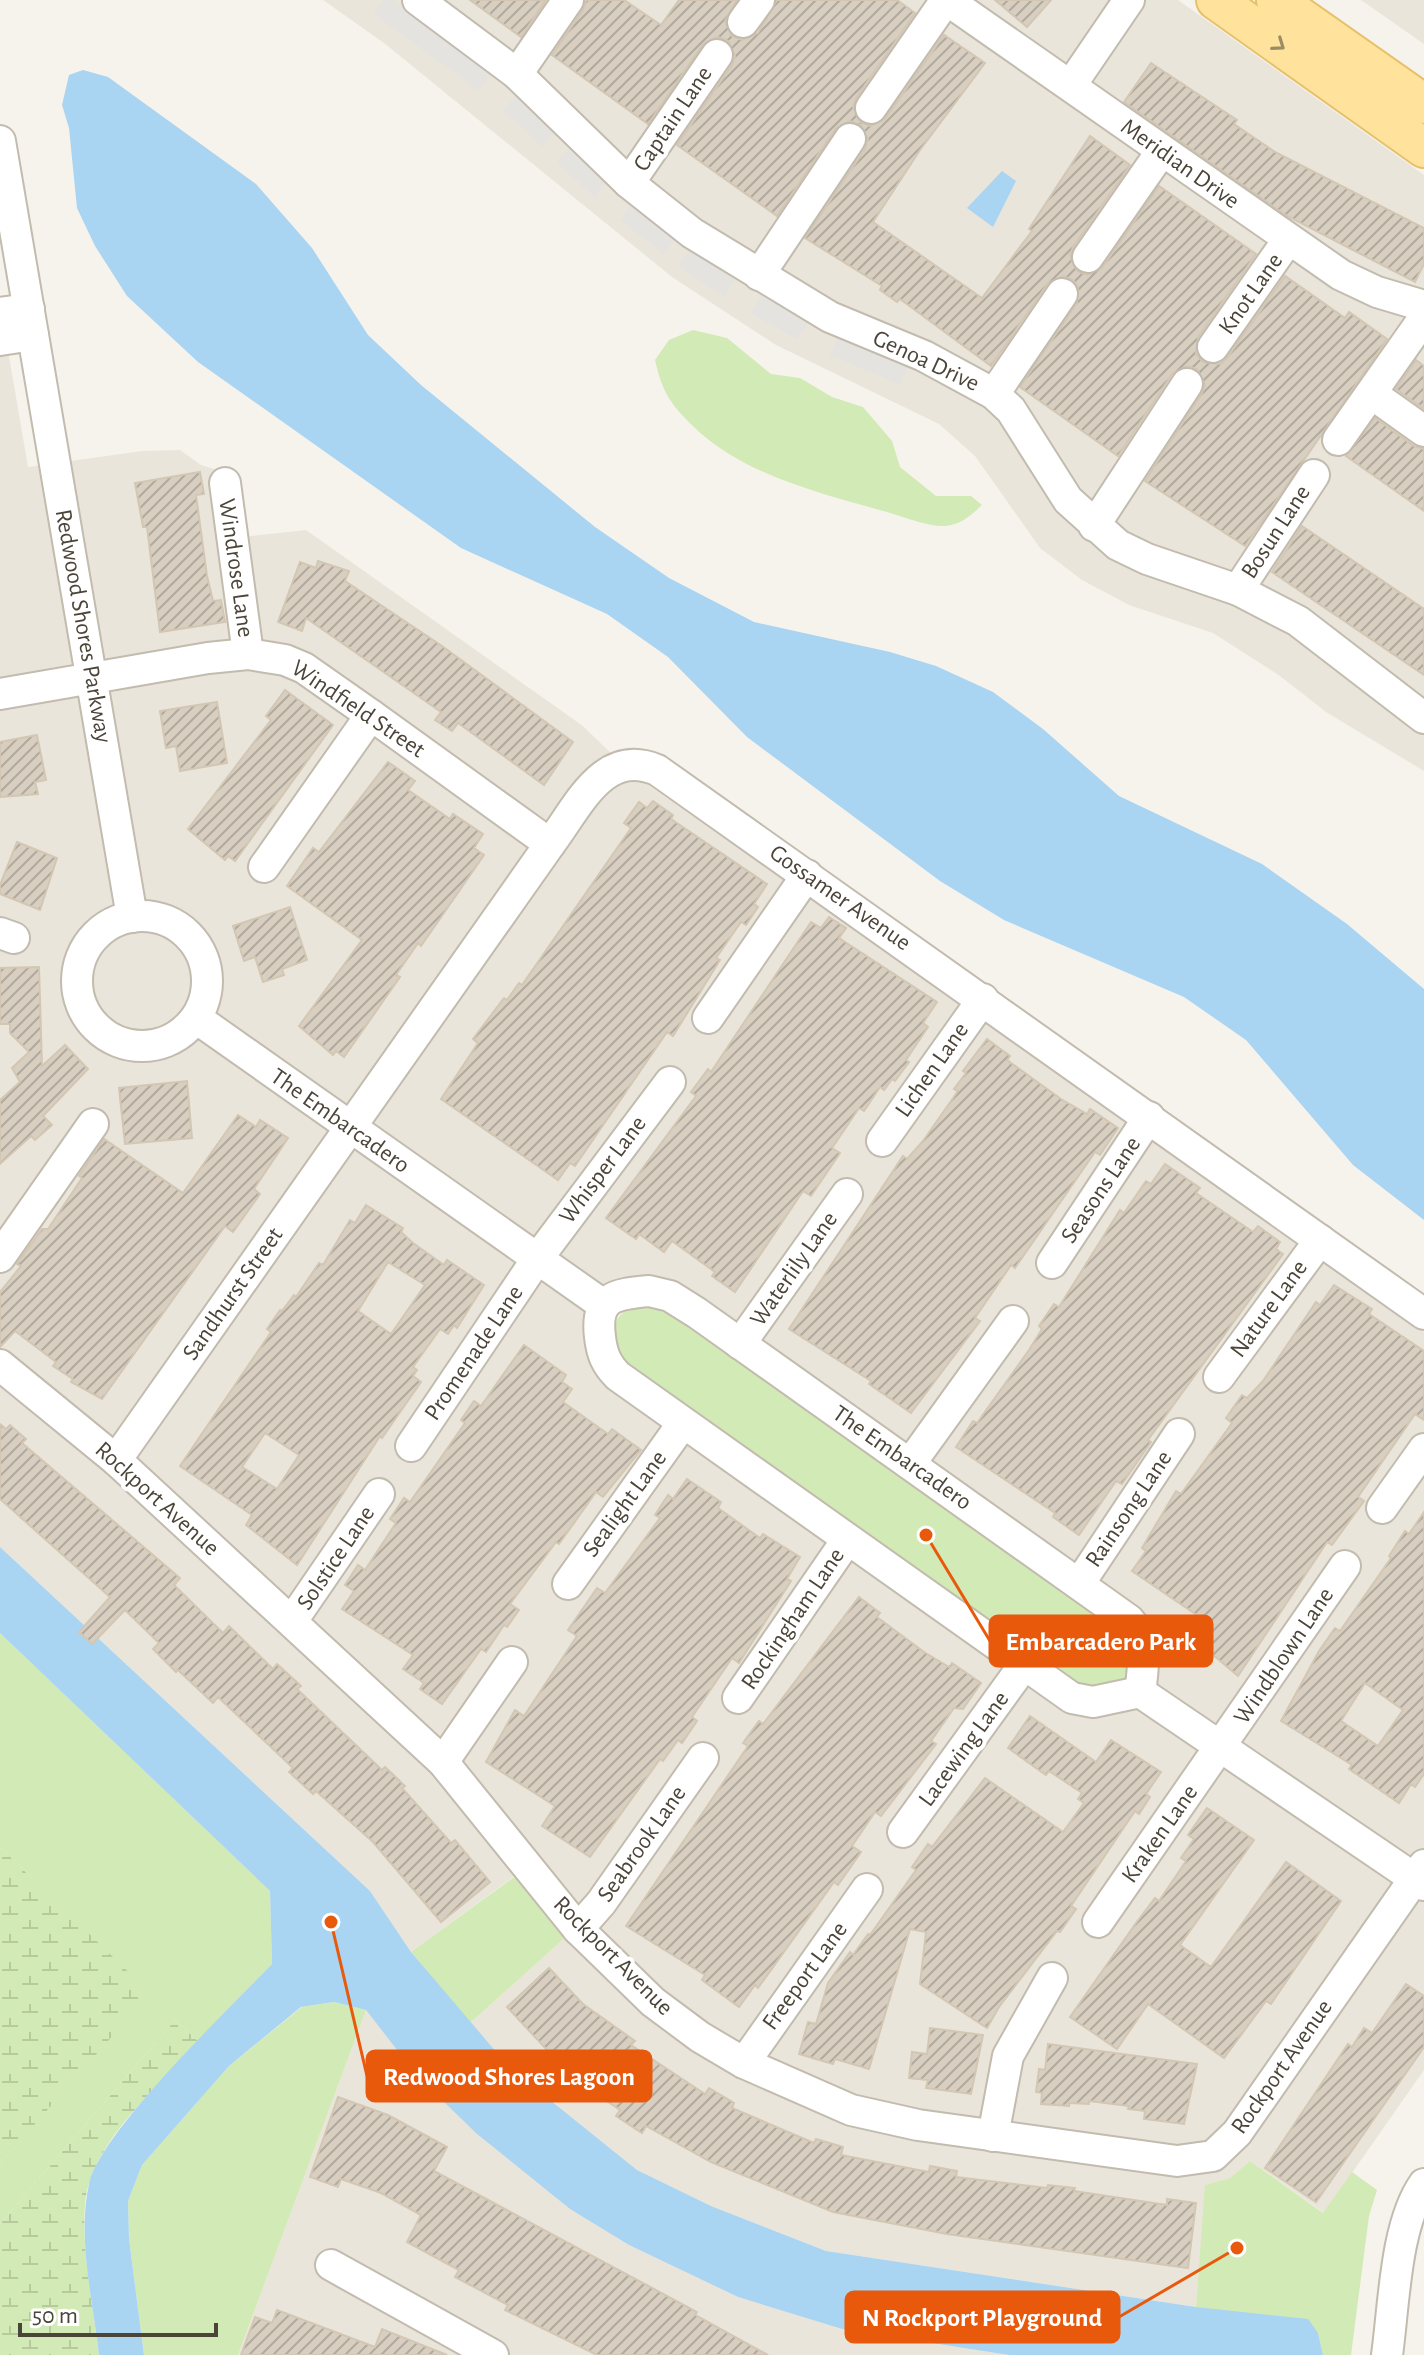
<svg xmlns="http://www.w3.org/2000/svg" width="1424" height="2355" font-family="'Alegreya Sans',sans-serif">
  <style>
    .residential { fill: #eae5da; fill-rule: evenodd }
    .wetland { fill: url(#wetland-marsh) }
    .green { fill: #d2eab5 }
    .parking { fill: #e5e3e0 }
    .water { fill: #a9d4f2 }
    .building { fill: url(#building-hatch); stroke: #d3c7b4; stroke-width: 2; fill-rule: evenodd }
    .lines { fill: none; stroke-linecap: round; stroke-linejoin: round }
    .minor-casing { stroke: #c2bbae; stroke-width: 34 }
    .major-casing { stroke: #e6c16a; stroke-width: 42 }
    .minor { stroke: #fff; stroke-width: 30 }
    .major { stroke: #ffe39c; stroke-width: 38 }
    .oneway { stroke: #9c8c66 }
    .labels { text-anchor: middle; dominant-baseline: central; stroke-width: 8; stroke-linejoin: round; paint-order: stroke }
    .street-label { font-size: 24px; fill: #4b4439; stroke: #fff }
    .leader { fill: none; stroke: #e8590c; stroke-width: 3 }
    .callout-dot { fill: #e8590c; stroke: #fff; stroke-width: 3 }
    .callout { fill: #e8590c; stroke: #e8590c; stroke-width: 3 }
    .callout-label { font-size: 26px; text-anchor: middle; font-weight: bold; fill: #fff }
  </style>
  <defs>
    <pattern id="wetland-marsh" width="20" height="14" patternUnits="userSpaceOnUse" patternTransform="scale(2)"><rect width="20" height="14" fill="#d2eab5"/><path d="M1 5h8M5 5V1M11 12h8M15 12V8" fill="none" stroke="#b6ca9c"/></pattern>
    <pattern id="building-hatch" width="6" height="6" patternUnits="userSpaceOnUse" patternTransform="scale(2)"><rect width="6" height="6" fill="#d8cfc1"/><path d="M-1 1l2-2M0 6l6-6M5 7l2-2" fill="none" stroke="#b1aa9e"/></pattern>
  </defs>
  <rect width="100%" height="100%" fill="#f6f3ec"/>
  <g class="residential">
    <path d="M323,0H1178L1424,175V771L1326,712L1280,676L1213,633L1129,605L1082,580L1040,548L975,456L939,424L776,345L672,277L384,43Z"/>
    <path d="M1361,0H1424V44Z"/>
    <path d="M0,304L28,467L142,451L180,450L201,465L233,475L242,537L306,530L583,726L631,773L1424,1332V2070L1324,2213L1250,2161L1230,2178L1206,2185L1196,2307L826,2251L711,2206L637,2170L509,2067L470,2023L568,1935L520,1872L411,1952L370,1891L0,1547ZM630,1279L1148,1621L1155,1637L1158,1668L1152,1702L1119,1713L1093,1716L609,1387L592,1369L580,1289Z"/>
    <path d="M366,2010L418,2077L477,2134L570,2209L629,2245L738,2297L842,2329L1009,2355H238Z"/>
  </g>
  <g class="wetland">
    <path d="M0,1847L151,1993L0,2164Z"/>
    <path d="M175,2020L199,2042C161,2084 107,2128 89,2183C76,2223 94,2311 99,2355H0V2224Z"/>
  </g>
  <g class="green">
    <path d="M693,330L727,338L771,374L800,378L832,397L863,407L892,441L900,467L936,496H971L982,505C970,516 962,524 946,526C928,527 904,517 887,512C823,494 742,475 693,426C670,404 662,391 655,360L669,340Z"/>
    <path d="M654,1301L1122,1624L1133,1671L1124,1683L1081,1691L620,1366C610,1325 608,1311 654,1301Z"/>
    <path d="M0,1633L270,1891L272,1964L199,2042L175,2020L0,2224V2164L150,1993L0,1847Z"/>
    <path d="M521,1872L568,1935L470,2023L411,1952Z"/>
    <path d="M334,2002L366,2010L238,2355H144L129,2239L128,2201L142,2165L229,2066L302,2007Z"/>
    <path d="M1250,2161L1323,2213L1352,2172L1377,2190L1369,2216L1351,2355H1323L1318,2333L1196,2307L1205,2185L1230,2178Z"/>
  </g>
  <g class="parking">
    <path d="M384,0H392L491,74L478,90L374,14Z"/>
    <path d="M516,96L555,134L542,147L503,110Z"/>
    <path d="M570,148L607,182L595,197L557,163Z"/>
    <path d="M631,204L675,239L664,254L620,220Z"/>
    <path d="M689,250L735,280L724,296L678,266Z"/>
    <path d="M761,295L809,322L798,339L751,314Z"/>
    <path d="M838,335L908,366L901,385L830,355Z"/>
  </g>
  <g class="water">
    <path d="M83,70L108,77L256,184L312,248L368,335L421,385L595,527L669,578L754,622L890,652L936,666L993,692L1043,729L1119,796L1262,864L1347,924L1424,989V1220L1353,1165L1246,1040L1184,997L1004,920L940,881L747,737L668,657L607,614L461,548L198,362L127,296L95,246L77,208L69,128L62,105L69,75Z"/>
    <path d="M1002,171L1016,181L993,227L967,208Z"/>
    <path d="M0,1547L370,1891L411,1952L509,2067L637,2170L711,2206L826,2251L1196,2307L1308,2319L1318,2333L1323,2355H1009L842,2329L738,2297L629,2245L570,2209L477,2134L418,2077L366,2010L334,2002L301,2007L229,2066L142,2165L128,2201L129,2239L144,2355H99C93,2301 77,2238 89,2184C100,2132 230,2008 272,1964L270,1891L0,1633Z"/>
  </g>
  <g class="building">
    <path d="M470,0H546L521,37Z"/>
    <path d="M586,0H624L661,25L679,0H737L725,21L732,36L742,40L758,33L777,0H897L915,13L856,98L853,107L860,122L870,126L885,119L944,35L985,63L920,150L873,222L982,298L1032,231L1029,229L1090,136L1130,165L1073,247L1070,256L1077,271L1087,275L1102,268L1159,186L1256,254L1198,337L1196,354L1203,362L1220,364L1227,358L1285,276L1345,318L1349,312L1387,339L1245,546L1145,481L1202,393L1205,384L1197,369L1187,366L1172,374L1118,456L1020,387L1077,303L1078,287L1073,280L1063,276L1048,283L991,366L900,299L897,302L880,290L882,286L805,238L865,149L868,139L861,125L850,121L836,128L777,216L677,145L732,65L735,56L728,41L718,37L703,44L648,124L552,55L583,10Z"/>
    <path d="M995,0H1051L1027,27Z"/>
    <path d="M1151,63L1237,120L1234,124L1275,152L1424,228V264L1415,282L1287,216L1124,102Z"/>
    <path d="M1416,360L1424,366V409L1396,389Z"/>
    <path d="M1375,418L1414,446L1424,449V511L1346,456Z"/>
    <path d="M200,472L204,494L196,495L207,576L213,601L221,600L225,622L160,632L147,527H143L135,483Z"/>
    <path d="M1302,526L1424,609V675L1272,572Z"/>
    <path d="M318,561L349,571L345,581L442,646L573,742L544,785L458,723L452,731L435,720L441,712L306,618L302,631L278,622L300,562L316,568Z"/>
    <path d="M285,690L333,725L235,861L228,856L225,860L188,829L271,720L266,716Z"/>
    <path d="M217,702L227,763L180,771L176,746L166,748L160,711Z"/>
    <path d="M37,735L46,780L35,782L38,794L0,797V742Z"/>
    <path d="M388,762L415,781L408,790L450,819L453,814L483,834L474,848L484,855L421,946L418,943L396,975L400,977L344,1057L336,1051L333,1055L299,1026L362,940L287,886L313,848L319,852Z"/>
    <path d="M653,801L673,815L671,819L767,884L754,904L758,907L746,925L741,922L716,958L720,960L673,1036L667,1032L575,1166L570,1163L558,1180L441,1099L478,1043L473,1039L504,998L507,1000L519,983L522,985L631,828L624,823L639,802L647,808Z"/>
    <path d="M17,842L57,858L40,910L0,894V885Z"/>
    <path d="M290,907L307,960L282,969L284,975L263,982L255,957L244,961L233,926Z"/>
    <path d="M829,917L846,928L839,938L937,1002L923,1023L928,1027L906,1060L909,1062L895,1081L892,1079L884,1090L880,1087L864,1111L859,1108L832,1148L840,1153L811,1196L803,1191L735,1292L712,1276L715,1272L672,1241L664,1252L639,1234L636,1239L606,1218L696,1096L691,1092L708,1069L711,1072L811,922L821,928Z"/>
    <path d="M39,967L42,1066L65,1045L88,1069L43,1116L52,1125L35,1140L31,1136L0,1164V1100L20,1082L12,1068L29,1052L10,1033V1024H0V968Z"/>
    <path d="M987,1039L1010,1056L1007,1060L1061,1099L1087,1114L1090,1109L1118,1128L1100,1155L1095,1152L1015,1268L1011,1265L975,1318L980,1321L911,1413L869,1384L871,1381L789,1329L903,1156L907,1159L923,1141L958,1091L954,1089L966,1073L963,1071Z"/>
    <path d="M187,1081L192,1138L125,1144L119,1088Z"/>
    <path d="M238,1115L256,1127L260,1120L288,1138L254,1189L260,1194L233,1232L225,1226L102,1399L71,1382L73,1379L53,1366L56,1362L15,1331L0,1347V1292L21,1266L17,1264L42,1229H48L82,1178L79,1176L104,1139L183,1193Z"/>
    <path d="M1165,1164L1200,1188L1196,1193L1253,1232L1258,1226L1280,1242L1276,1249L1283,1254L1148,1440L1151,1442L1122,1484L1116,1481L1079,1535L1053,1517L1055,1513L956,1447L973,1421L977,1423L1029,1350L1042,1329L1039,1326L1054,1304L1059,1307L1120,1210L1124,1213L1146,1181L1151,1184Z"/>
    <path d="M366,1205L403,1228L401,1232L413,1243L444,1265L447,1260L484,1285L457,1328L454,1325L448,1334L440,1329L413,1367L417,1370L413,1376L421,1382L382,1438L380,1436L297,1565L246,1525L252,1515L180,1466L271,1332L267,1329L280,1310L282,1311L294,1295L296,1297L319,1263L323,1265L350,1220L355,1223ZM388,1262L425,1285L391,1334L358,1311ZM265,1433L299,1455L277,1489L242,1467Z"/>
    <path d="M1334,1285L1372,1309L1369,1314L1424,1351V1420L1415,1414L1358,1497L1364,1501L1332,1545L1327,1542L1238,1676L1192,1637L1204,1620L1132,1571L1146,1551L1142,1548L1176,1491L1181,1494L1232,1423L1226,1418L1242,1395L1247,1398L1263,1381L1316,1302L1320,1305Z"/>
    <path d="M524,1345L566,1375L562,1382L572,1389L563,1402L608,1434L612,1429L641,1450L603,1497L596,1492L559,1544L556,1542L510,1604L519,1610L507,1627L504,1625L486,1652L481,1649L442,1704L420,1689L424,1683L403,1669L413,1655L342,1609L354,1591L345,1585L358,1565L365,1570L396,1523L390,1519L404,1498L410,1502L465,1423L461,1420L474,1401L481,1406Z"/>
    <path d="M0,1424L6,1429L10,1425L26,1439L22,1443L180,1578L174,1585L223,1633L229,1626L273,1669L277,1664L301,1686L297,1689L382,1770L385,1767L405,1786L402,1788L451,1843L455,1840L490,1882L441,1922L373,1842L316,1791L313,1794L289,1772L293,1768L218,1697L213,1703L178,1670L176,1672L153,1649L159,1643L125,1610L92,1644L79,1632L110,1597L0,1499Z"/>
    <path d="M687,1479L721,1502L718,1508L760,1538L763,1534L800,1557L787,1579L791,1581L739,1663L732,1658L692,1717L697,1721L682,1743L678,1740L663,1761L660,1759L590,1857L542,1826L555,1806L486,1762L515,1710L524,1716L577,1636L568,1630L597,1588L605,1593L660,1518L655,1515L668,1495L673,1499Z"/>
    <path d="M1424,1512V1774L1415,1787L1411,1784L1399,1803L1349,1769L1352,1765L1281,1721L1319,1651L1335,1628L1340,1631L1391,1558L1389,1556L1405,1531L1409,1534ZM1365,1683L1403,1710L1378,1746L1341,1721Z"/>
    <path d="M859,1597L880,1613L877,1617L924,1652L949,1667L952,1663L981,1683L963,1709L954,1708L931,1741L936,1744L881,1816L875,1812L852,1846L861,1852L838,1885L834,1882L758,1988L755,1985L739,2007L702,1980L705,1975L626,1926L748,1746L743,1743L759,1721L763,1724Z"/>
    <path d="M1030,1716L1096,1762L1111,1740L1161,1772L1146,1794L1150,1797L1139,1814L1135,1811L1071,1906L1076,1909L1060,1932L1057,1931L999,2007L987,2028L920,1984L926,1932L910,1929L869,2069L835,2059L833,2064L799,2054L808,2022L816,2024L828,1983L850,1952L853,1955L868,1934L870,1935L916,1870L912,1867L928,1844L932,1847L985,1778L1063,1832L1084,1803L1078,1799L1082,1793L1049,1771L1046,1775L1008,1748Z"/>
    <path d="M1207,1808L1254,1840L1180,1945L1211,1967L1286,1862L1341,1901L1271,2004L1266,2001L1224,2058L1148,2004L1117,2049L1070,2017L1136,1923L1155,1898L1159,1901L1186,1861L1181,1858L1194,1839L1188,1835Z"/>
    <path d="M549,1968L583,2004L635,2041L631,2045L705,2094L709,2088L734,2103L732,2108L814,2143L816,2139L843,2147L841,2155L929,2172L930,2166L957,2171L956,2177L1047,2188L1048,2185L1075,2188L1074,2191L1167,2205V2199L1196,2203L1188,2268L947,2234L833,2212L711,2162L646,2126L642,2133L616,2116L620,2110L558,2068L561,2065L507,2007Z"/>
    <path d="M1406,1984L1424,1996V2047L1316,2202L1265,2168L1348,2044L1352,2047L1364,2028L1372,2033Z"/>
    <path d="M930,2028L983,2035L971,2094L926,2088L928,2080L909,2078L912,2052L927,2054Z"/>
    <path d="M1048,2044L1197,2064L1184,2124L1144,2119L1145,2111L1128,2109L1129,2106L1089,2101V2104L1069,2103V2106L1041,2104L1042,2093L1036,2092L1039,2069L1045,2070Z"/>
    <path d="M338,2097L388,2115L447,2147L434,2171L697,2312L695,2315L768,2355H597L505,2310L508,2305L455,2277L459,2270L407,2242L421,2215L381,2193L341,2179L338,2187L310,2177Z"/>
    <path d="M277,2310L375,2347L382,2329L447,2355H241L255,2317L272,2323Z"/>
  </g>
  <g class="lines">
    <defs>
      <g id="minor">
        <path d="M418,0L517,74L629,183L692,233L830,317L924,356L994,394L1011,410L1068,500L1118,545L1147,559L1238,590L1298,621L1424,718"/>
        <path d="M947,0L1341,275L1377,292L1424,306"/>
        <path d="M743,22L759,0"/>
        <path d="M517,74L568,0"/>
        <path d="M1071,85L1129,0"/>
        <path d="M871,108L946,0"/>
        <path d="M0,141L132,917"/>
        <path d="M629,183L717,55"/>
        <path d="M1088,257L1161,152"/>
        <path d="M759,275L850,139"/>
        <path d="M0,313L29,309"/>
        <path d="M0,340L33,335"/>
        <path d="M1213,347L1288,240"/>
        <path d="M994,394L1062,294"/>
        <path d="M1372,394L1424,431"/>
        <path d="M1338,440L1424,318"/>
        <path d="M225,483L248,654"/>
        <path d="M1094,526L1187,384"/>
        <path d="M1238,590L1314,475"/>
        <path d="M0,694L208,658L248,654L285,660L304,668L371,715L550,844"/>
        <path d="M264,867L371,715"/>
        <circle cx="142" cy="981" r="65"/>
        <path d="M0,933L14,938"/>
        <path d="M196,1018L602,1304"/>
        <path d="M708,1018L807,875"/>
        <path d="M882,1141L983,999"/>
        <path d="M0,1257L93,1124"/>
        <path d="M1052,1263L1149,1117"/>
        <path d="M649,1291L670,1296L697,1313L1129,1620C1147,1641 1144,1666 1140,1692L1093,1702L1072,1698L618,1376C606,1364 602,1354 600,1337C595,1297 614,1294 649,1291Z"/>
        <path d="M740,1344L847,1194"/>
        <path d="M0,1365L116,1460L443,1762L578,1929L653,2002L700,2037L744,2063L851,2110L918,2125L1177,2161L1213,2156L1237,2133L1424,1865"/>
        <path d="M1219,1377L1320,1240"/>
        <path d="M411,1446L537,1259L670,1082"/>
        <path d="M116,1460L550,844C578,807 603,747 657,770L1424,1314"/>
        <path d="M910,1464L1013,1321"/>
        <path d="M1382,1508L1424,1449"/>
        <path d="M568,1584L683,1423"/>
        <path d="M1079,1584L1179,1434"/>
        <path d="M292,1621L379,1494"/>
        <path d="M1140,1692L1424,1885"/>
        <path d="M738,1698L847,1540"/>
        <path d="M443,1762L512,1662"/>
        <path d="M903,1832L1024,1665"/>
        <path d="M1098,1922L1345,1566"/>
        <path d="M578,1929L601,1903L703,1758"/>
        <path d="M744,2063L867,1889"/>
        <path d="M993,2136L1008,2056L1052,1978"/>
        <path d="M331,2265L493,2355"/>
        <path d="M1387,2355C1394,2306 1395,2225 1424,2184"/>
      </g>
      <g id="major">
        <path d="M1216,0L1424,148"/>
        <path d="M1276,0L1424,104"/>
      </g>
    </defs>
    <use href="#minor" class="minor-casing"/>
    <use href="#major" class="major-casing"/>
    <use href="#minor" class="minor"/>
    <use href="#major" class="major"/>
  </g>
  <defs><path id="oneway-chevron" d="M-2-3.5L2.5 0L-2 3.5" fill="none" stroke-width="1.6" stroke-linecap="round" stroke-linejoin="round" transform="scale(2)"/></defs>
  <use class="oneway" href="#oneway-chevron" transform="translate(1279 45) rotate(35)"/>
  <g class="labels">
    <g class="street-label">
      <text transform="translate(673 119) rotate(-56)">Captain Lane</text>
      <text transform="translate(1180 164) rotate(35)">Meridian Drive</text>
      <text transform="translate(1251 294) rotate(-55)">Knot Lane</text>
      <text transform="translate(926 361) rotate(25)">Genoa Drive</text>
      <text transform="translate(1276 532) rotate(-57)">Bosun Lane</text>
      <text transform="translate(236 568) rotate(82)">Windrose Lane</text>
      <text transform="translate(83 626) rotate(80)">Redwood Shores Parkway</text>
      <text transform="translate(358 709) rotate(34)">Windfield Street</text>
      <text transform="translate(840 898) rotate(35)">Gossamer Avenue</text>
      <text transform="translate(932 1070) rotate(-55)">Lichen Lane</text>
      <text transform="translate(340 1121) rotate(35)">The Embarcadero</text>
      <text transform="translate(603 1170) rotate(-53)">Whisper Lane</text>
      <text transform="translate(1101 1190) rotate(-56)">Seasons Lane</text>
      <text transform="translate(794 1269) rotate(-55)">Waterlily Lane</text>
      <text transform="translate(233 1294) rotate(-55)">Sandhurst Street</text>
      <text transform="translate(1269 1309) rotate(-54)">Nature Lane</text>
      <text transform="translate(474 1353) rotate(-56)">Promenade Lane</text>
      <text transform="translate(902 1458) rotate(35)">The Embarcadero</text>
      <text transform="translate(157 1499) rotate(42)">Rockport Avenue</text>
      <text transform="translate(625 1504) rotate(-54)">Sealight Lane</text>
      <text transform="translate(1129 1509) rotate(-56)">Rainsong Lane</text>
      <text transform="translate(336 1558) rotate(-56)">Solstice Lane</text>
      <text transform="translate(793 1619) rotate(-56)">Rockingham Lane</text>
      <text transform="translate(1284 1656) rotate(-56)">Windblown Lane</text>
      <text transform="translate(964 1749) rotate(-54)">Lacewing Lane</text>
      <text transform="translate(1160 1834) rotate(-55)">Kraken Lane</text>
      <text transform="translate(642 1844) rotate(-55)">Seabrook Lane</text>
      <text transform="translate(613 1956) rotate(45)">Rockport Avenue</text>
      <text transform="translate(805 1976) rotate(-54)">Freeport Lane</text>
      <text transform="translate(1282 2067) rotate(-55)">Rockport Avenue</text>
    </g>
  </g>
  <path class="leader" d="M926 1535L990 1641M331 1922L367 2076M1237 2248L1119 2317"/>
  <g class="callout-dot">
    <circle cx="926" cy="1535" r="8"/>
    <circle cx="331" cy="1922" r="8"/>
    <circle cx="1237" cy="2248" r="8"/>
  </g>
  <g class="callout">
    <rect x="990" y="1616" width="222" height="50" rx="8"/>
    <rect x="367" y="2051" width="284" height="50" rx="8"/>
    <rect x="846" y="2292" width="273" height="50" rx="8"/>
  </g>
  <g class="callout-label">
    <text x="1101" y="1650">Embarcadero Park</text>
    <text x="509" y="2085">Redwood Shores Lagoon</text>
    <text x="982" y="2326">N Rockport Playground</text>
  </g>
  <path d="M20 2323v12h196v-12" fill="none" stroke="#4b4439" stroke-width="4"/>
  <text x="32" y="2323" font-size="24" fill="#4b4439" stroke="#ffffff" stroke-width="6" paint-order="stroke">50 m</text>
</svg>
